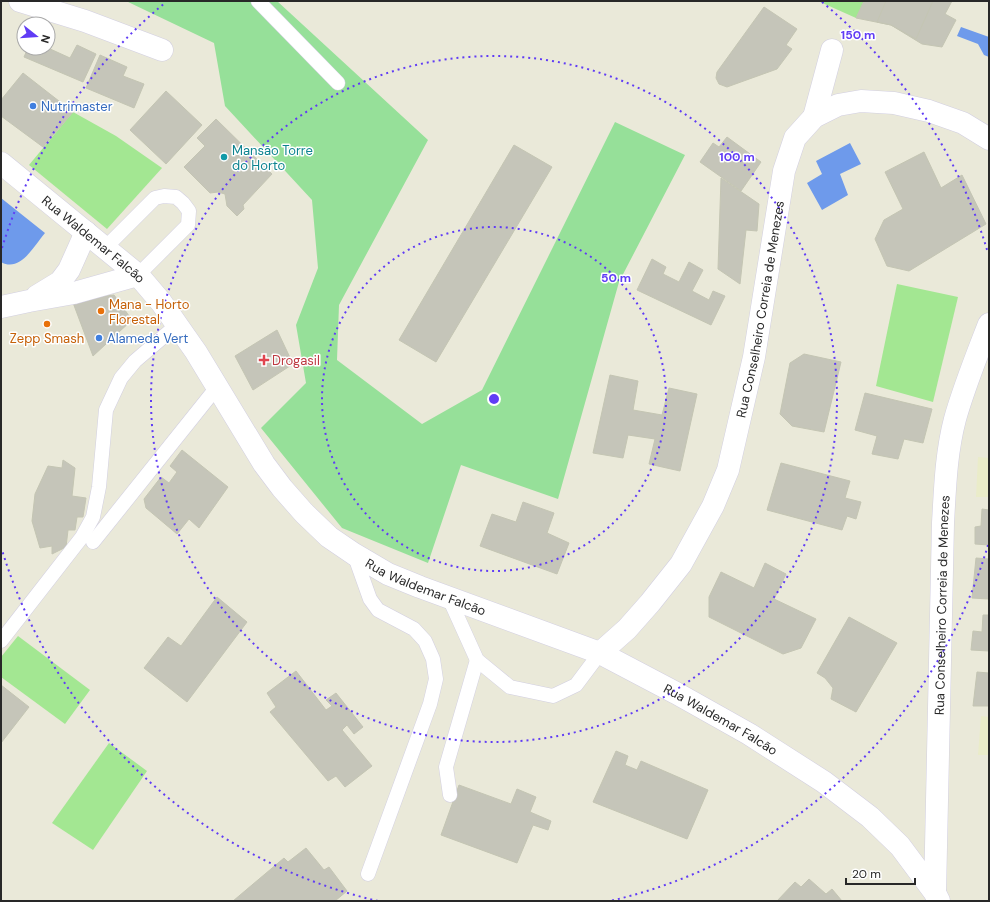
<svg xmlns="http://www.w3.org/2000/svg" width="990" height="902" font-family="'DM Sans',sans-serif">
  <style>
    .education { fill: #eaecc9 }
    .green { fill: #96e099 }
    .pitch { fill: #a3e792 }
    .water { fill: #6e9aeb }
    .building { fill: #c5c5b9; stroke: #c4c5b3 }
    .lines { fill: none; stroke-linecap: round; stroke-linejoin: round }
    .service-casing { stroke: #d2cfe1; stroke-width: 15 }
    .minor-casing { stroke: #d2cfe1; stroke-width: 23 }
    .tertiary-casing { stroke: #d2cfe1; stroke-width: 23 }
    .service { stroke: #fff; stroke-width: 14 }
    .minor { stroke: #fff; stroke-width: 22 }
    .tertiary { stroke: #fff; stroke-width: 22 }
    .ring { fill: none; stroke: #603cf5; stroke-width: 2; stroke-dasharray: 2 4 }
    .shop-dot { fill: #3f7fe0; stroke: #fff; stroke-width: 1.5 }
    .culture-dot { fill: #0f9aa8; stroke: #fff; stroke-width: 1.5 }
    .food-dot { fill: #e8710a; stroke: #fff; stroke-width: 1.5 }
    .health-dot { fill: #e0444e; stroke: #fff; stroke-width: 1.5 }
    .labels { text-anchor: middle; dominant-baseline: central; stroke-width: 3; stroke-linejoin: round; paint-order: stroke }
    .shop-label { font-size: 13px; fill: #366cbe; stroke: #fff; text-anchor: start }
    .culture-label { font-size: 13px; fill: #0d838f; stroke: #fff; text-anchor: start }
    .street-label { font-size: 13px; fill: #282828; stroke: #fff }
    .food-label { font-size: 13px; fill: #c56008; stroke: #fff; text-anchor: start }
    .health-label { font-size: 13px; fill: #be3a42; stroke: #fff; text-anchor: start }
    .centre { fill: #603cf5; stroke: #fff; stroke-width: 2 }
    .ring-label { font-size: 12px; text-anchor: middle; font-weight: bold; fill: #603cf5; stroke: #fff; stroke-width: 3; stroke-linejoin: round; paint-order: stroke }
  </style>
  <rect width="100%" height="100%" fill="#eae9d9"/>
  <g class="education">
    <path d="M978,457L989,458V497H976Z"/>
    <path d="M981,716L989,717V755H978Z"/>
  </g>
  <path class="green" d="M126,1H277L428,140L339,305L337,360L422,424L482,390L615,122L685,155L619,282L558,499L461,465L428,563L342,528L261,428L306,383L296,325L318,268L312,200L225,106L214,43Z"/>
  <g class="pitch">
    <path d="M818,1H864L856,18Z"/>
    <path d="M73,112L116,136L162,168L107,229L29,165Z"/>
    <path d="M897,284L958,297L933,402L876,386Z"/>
    <path d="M18,636L90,690L65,724L1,677V657Z"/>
    <path d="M109,743L147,771L93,850L52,823Z"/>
  </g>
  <g class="water">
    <path d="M961,27L989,37V57L984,55L978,44L957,36Z"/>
    <path d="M850,143L861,164L840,174L848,195L822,210L807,183L822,174L816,161Z"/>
    <path d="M1,198L45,233C34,246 20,273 1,262Z"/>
  </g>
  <g class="building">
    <path d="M864,1H952L945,14L956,20L942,47L922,44L891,25L856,18Z"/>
    <path d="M886,1H933L916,39L891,25L877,22Z"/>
    <path d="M764,7L797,29L786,45L792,49L777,69L727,87L719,84L716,78L717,72Z"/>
    <path d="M77,45L96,54L83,82L24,57L28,48H48L70,58Z"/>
    <path d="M100,55L127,67L123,76L144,84L134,108L86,88Z"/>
    <path d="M23,73L73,112L43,147L1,116V100Z"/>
    <path d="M166,91L202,125L166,164L130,130Z"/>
    <path d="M216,119L272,174L243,205L244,209L237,216L227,206L225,194L218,192L210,193L184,167L205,146L197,138Z"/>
    <path d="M727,137L761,162L741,191L700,162L713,143L719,147Z"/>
    <path d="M514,145L552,167L436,362L399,340Z"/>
    <path d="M924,152L941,188L962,175L986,224L909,271L887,266L875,239L884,220L903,209L885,172Z"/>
    <path d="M721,178L759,204L757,231L746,230L740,284L718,269Z"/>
    <path d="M652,259L666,267L663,274L679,282L689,262L703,270L692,291L709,300L713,291L725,296L711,325L637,290Z"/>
    <path d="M114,295L132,320L93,356L72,300Z"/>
    <path d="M277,330L293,364L253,390L235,356Z"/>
    <path d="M804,354L841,362L824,432L792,426L780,414L790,363Z"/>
    <path d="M610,375L638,381L633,410L662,415L669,388L697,394L680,471L649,464L655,439L628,435L623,458L593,453Z"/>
    <path d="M865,393L932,409L923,443L904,439L898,459L872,454L877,436L855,430Z"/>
    <path d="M182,450L228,487L199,528L189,519L177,534L146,508L144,499L161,477L169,483L177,472L170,466Z"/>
    <path d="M63,460L75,468L72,496L86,498L83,517H77L75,530H68L66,547L52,554V546L40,548L32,521L35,494L48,466L62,468Z"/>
    <path d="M781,463L850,481L845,498L861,502L856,519L847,516L842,530L767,510Z"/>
    <path d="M523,502L554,513L547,533L569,543L557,574L480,546L492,514L516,522Z"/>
    <path d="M982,509L989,510V545L975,544V527L981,526Z"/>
    <path d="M976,558L989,559V599L972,598Z"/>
    <path d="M765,563L786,574L774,599L816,619L801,648L783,654L709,617V597L721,572L754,588Z"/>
    <path d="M217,597L247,622L187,702L144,668L168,637L181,646Z"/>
    <path d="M983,615H989V651L971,650L973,631L982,632Z"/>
    <path d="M849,617L897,643L856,712L831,699L833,688L825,678L817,673Z"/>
    <path d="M296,671L326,710L332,706L326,700L336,693L363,727L354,734L347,725L342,730L372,766L345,787L336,776L328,781L270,712L276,707L267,693Z"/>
    <path d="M977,672L989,673V706H973Z"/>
    <path d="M1,685L29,707L1,743Z"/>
    <path d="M616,751L628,756L625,765L637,770L641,761L708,790L687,839L593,802Z"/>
    <path d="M459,785L511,804L517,789L536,797L530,812L551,821L548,830L533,825L517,863L441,835Z"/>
    <path d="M306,848L324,870L329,867L347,891L335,901H233L284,858L288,862Z"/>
    <path d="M809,879L826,894L832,889L842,901H777L795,882L801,887Z"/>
  </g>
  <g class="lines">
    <defs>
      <g id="service">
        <path d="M258,1L338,83"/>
        <path d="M105,248L155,198L164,196L176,197L183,203L189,211L188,225L138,275"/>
        <path d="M93,542L217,387"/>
        <path d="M354,554L370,599L378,610L414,629L425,641L433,659L436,679L430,704L368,874"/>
        <path d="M449,598L477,660L510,687L553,696L576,685L600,653"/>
        <path d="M1,641L82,537L93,517L99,487L106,410L121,378L135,361L177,325"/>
        <path d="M450,795L446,767L477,660"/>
      </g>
      <g id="minor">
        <path d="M20,1L85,21L162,50"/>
        <path d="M814,117L832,50"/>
        <path d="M37,296L60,282L69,270L86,232"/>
        <path d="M1,307L29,301L74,293L138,275"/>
        <path id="s1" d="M600,653L627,629L650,603L681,564L713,506L728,470L754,357L784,171L795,138L814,117L838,105L861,101L894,103L929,111L963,123L989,139"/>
        <path id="s2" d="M935,893L943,523C945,489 946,453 955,419C964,387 977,355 989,324"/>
      </g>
      <g id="tertiary">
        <path id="s3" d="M1,163L138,275L161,302L196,352L264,464L282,488L304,513L329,537L354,554L388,574L420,587L600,653L676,693L749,734L824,782L870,817L900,846L935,893L939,901"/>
      </g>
    </defs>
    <use href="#service" class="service-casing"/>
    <use href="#minor" class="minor-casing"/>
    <use href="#tertiary" class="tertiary-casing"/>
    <use href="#service" class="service"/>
    <use href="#minor" class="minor"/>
    <use href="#tertiary" class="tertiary"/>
  </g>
  <g class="ring">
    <circle cx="494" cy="399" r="172"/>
    <circle cx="494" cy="399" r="343"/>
    <path d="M988 545A515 515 0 0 1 610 901M378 901A515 515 0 0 1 2 550M2 248A515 515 0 0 1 166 2M822 2A515 515 0 0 1 988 253"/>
  </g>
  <g class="shop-dot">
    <circle cx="33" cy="106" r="4"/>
    <circle cx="99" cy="338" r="4"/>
  </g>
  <circle class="culture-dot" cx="224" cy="157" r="4"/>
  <g class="food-dot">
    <circle cx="101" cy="311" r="4"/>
    <circle cx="47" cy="324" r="4"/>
  </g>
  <path class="health-dot" d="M262 354h4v4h4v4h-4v4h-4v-4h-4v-4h4z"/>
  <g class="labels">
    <g class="shop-label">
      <text x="41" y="106">Nutrimaster</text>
      <text x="107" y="338">Alameda Vert</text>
    </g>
    <g class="culture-label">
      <text x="232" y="150">Mansão Torre<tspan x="232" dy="15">do Horto</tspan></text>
    </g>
    <g class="street-label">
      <text stroke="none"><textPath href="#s3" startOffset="120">Rua Waldemar Falcão</textPath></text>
      <text stroke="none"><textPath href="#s1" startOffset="390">Rua Conselheiro Correia de Menezes</textPath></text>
      <text stroke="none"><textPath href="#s3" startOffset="612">Rua Waldemar Falcão</textPath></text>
      <text stroke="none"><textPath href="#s2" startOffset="288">Rua Conselheiro Correia de Menezes</textPath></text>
      <text stroke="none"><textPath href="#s3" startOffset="936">Rua Waldemar Falcão</textPath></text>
    </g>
    <g class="food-label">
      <text x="109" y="304">Mana - Horto<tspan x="109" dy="15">Florestal</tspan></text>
      <text x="47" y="338" text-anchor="middle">Zepp Smash</text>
    </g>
    <g class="health-label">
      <text x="272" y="360">Drogasil</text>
    </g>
  </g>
  <circle cx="494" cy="399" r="6" class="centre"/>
  <g class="ring-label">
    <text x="858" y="39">150 m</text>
    <text x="737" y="161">100 m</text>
    <text x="616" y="282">50 m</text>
  </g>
  <rect width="990" height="902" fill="none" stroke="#282828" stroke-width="4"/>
  <g transform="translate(36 36) rotate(107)"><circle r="19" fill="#ffffff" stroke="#a9a9a9"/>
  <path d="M0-3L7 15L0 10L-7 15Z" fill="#603cf5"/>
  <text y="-6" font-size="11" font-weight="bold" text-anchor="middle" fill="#282828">N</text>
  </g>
  <path d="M846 878v6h69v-6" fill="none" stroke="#282828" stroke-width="2"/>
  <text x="852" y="878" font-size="12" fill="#282828" stroke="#ffffff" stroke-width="3" paint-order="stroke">20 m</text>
</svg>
